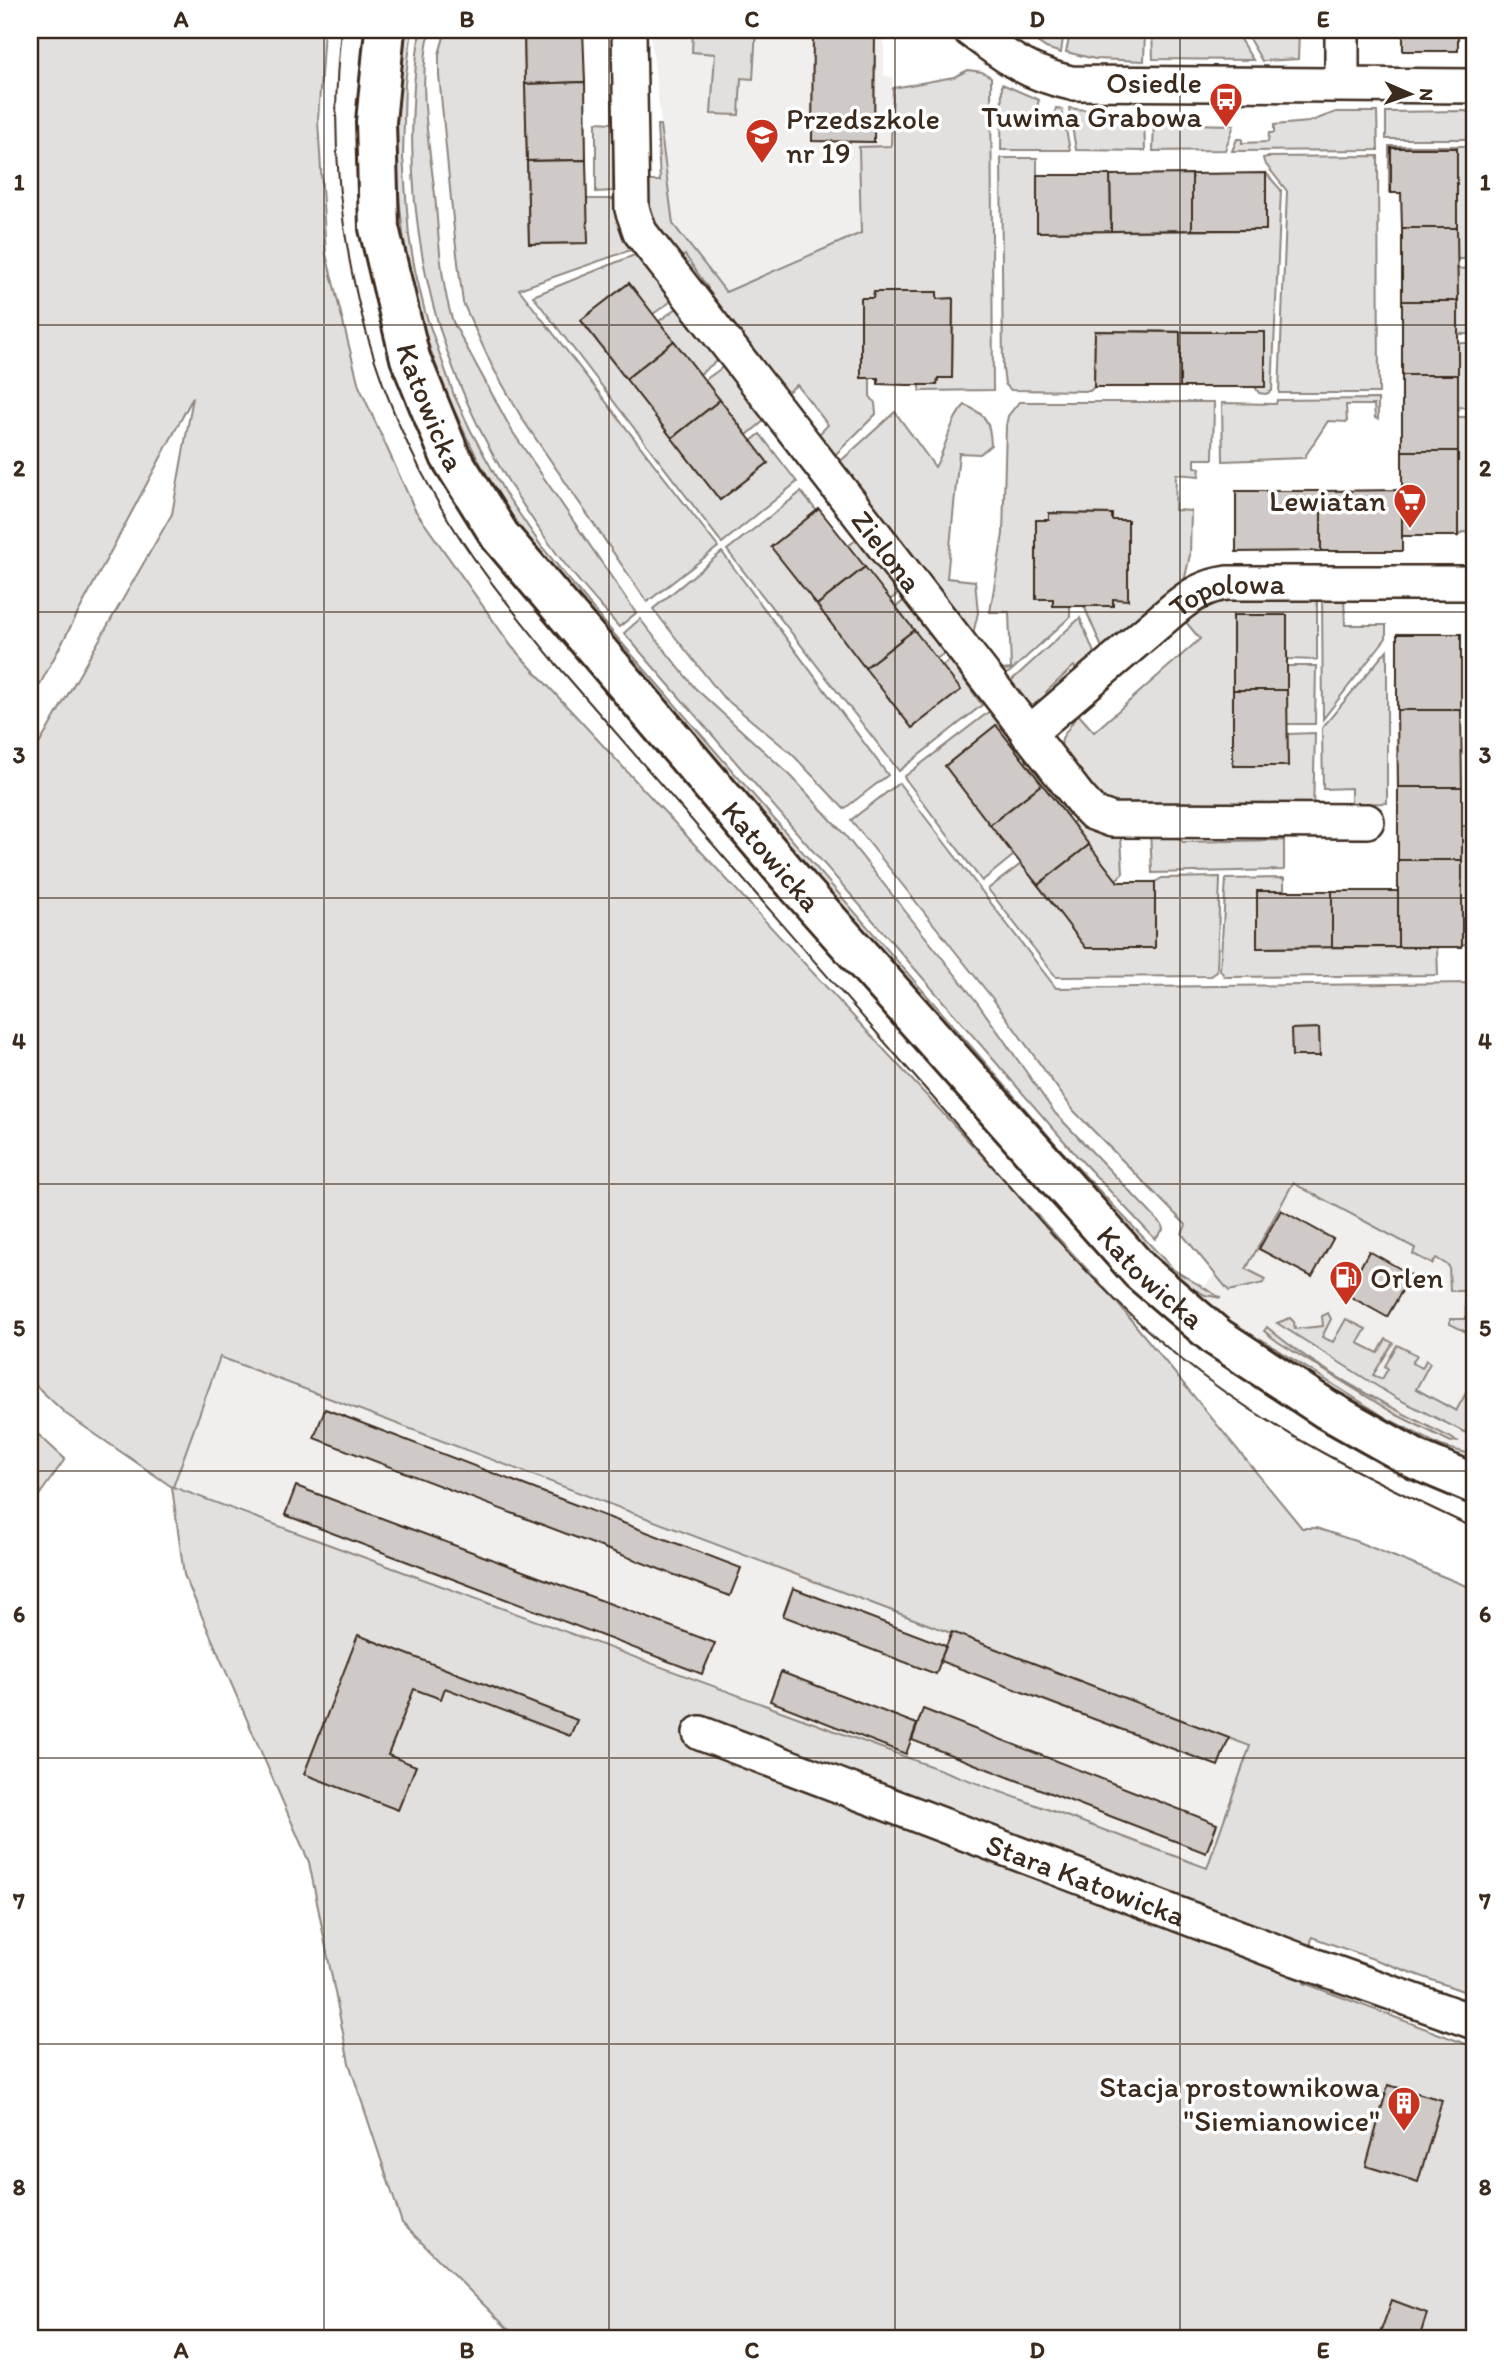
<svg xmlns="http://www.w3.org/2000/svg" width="1504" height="2369" font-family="Itim,sans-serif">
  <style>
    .built { fill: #f1efee }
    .green { fill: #e2e0de; stroke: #8e857e; stroke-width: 2; fill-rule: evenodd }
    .building { fill: #cfcac7; stroke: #3b2a1e; stroke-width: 2 }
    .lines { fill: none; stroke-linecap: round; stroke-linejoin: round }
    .street-casing { stroke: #3b2a1e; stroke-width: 38 }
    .secondary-casing { stroke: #3b2a1e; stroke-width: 44 }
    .street { stroke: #fff; stroke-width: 33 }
    .secondary { stroke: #fff; stroke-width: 38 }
    .tram { stroke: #3b2a1e; stroke-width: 2 }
    .grid { fill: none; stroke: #3b2a1e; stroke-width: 2; stroke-opacity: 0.55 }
    .labels { text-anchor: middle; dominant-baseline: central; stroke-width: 7; stroke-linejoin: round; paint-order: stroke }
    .poi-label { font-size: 30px; fill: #3b2a1e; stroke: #fff; text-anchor: end }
    .street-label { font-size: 30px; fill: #3b2a1e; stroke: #fff }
    .neatline { fill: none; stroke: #3b2a1e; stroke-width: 2.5 }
    .grid-label { font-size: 23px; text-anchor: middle; font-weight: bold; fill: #3b2a1e }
  </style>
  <rect width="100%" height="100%" fill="#fff"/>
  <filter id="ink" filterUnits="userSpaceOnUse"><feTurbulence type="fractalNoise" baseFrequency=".0143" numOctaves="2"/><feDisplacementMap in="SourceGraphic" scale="14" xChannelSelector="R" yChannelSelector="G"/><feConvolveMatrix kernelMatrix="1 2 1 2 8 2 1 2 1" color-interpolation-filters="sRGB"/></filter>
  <g filter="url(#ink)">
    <g class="built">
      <path d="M650,30H884V76L893,77L891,147H858L861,233L725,292L673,224Z"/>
      <path d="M1275,1158L1474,1268V1463L1462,1459L1282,1364L1199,1292L1211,1279Z"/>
      <path d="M219,1357L1250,1746L1207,1868L172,1487Z"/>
    </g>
    <g class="green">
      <path d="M30,30H324L318,120L326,254L359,386L415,510L512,647L1109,1293L1302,1528H1316L1358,1542L1474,1589V1995L1312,1937L1304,1983L1474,2047V2339H518L402,2223L349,2063L309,1862L184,1575L172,1487L66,1414L30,1380V760L172,514L193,397L30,703ZM220,1357L1250,1746L1207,1868L173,1487Z"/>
      <path d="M405,30H412L405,83L403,157L409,236L415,270L425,312L454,395L471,431L505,493L542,547L614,634L1060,1149L1174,1270L1221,1298L1205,1295L1180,1282L1142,1248L1012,1105L589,615C567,588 543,562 523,533C417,378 378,215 405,30Z"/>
      <path d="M420,30H430C417,81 429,143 435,195C439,237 440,281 453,322L512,431L636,613L619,627C598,603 576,579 557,554C438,395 392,227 420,30Z"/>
      <path d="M446,30H524L529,244L587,243V199H613L631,250L519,289L718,547L647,602L523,420L492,366L463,303L454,230L439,75V54Z"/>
      <path d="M693,30H756L753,79L741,78L739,115L711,114L715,54L692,52Z"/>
      <path d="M1020,30H1064L1061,53L1046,48Z"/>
      <path d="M1071,30H1145L1144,61L1095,59L1066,52Z"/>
      <path d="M1152,30H1234L1253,60L1153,59Z"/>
      <path d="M1244,30H1299L1298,59L1262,61Z"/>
      <path d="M968,70L982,72L991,77L993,390L920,391V384L937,385L938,378H952L953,299H937L936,292H874L873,298L861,299V377L870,378V396L875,403L876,414L827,463L817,436L828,425L797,385L778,399L701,294L708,288L685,255L673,261L646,222L640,181H660L657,125H660L673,224L726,292L861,233L859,147L891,146L893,88L954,77Z"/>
      <path d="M1002,84L1039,100L1035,113L1053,119L1056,108L1062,109L1070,150H1001Z"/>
      <path d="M1069,108L1144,117L1145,151L1076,150Z"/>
      <path d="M1465,111L1474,114V139H1386V112Z"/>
      <path d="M1336,112H1377L1378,150L1232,151L1237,139H1242V143L1268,142L1269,133H1274V125L1309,122Z"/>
      <path d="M1154,119L1190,124L1234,125L1225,150L1153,151Z"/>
      <path d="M596,122L613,123V191L596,192Z"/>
      <path d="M1389,146H1474V259H1457V148H1391V191L1389,192Z"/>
      <path d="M1378,156L1379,393H1279L1287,191L1264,162L1263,158L1267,157Z"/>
      <path d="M1001,158H1037V232L1266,230V173L1281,190L1272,391L1266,394L1259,393L1255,387H1265V332L1095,331L1094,387L1090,391L1011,390L1005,384L1003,369Z"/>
      <path d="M637,254L673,300L653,314L629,283L581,321L720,500L768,463L751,441L760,434L797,482L722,543L533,296Z"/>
      <path d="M1474,268V334H1458L1457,269Z"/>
      <path d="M677,308L719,359L700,374L659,321Z"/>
      <path d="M1458,343H1474V408L1458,407Z"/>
      <path d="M723,367L765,420L747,435L705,380Z"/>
      <path d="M1378,399V419L1375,418L1374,405H1346L1347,422L1328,421L1304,458L1223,461L1222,403L1276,404L1277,400Z"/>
      <path d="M1019,402H1214L1213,459H1195V467L1200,468L1199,476L1176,474L1175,510L1191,511L1190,555L1184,582L1106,657L1084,606H1112L1113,599H1127L1128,520H1112V514L1049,513V520H1036V599H1053L1054,606H1070V617L1011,671L996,682L991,671L1011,669L1009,612H990L1003,534L1006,426L1008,416Z"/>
      <path d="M965,405C987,415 990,422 991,445L980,454L959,453L947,578L975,581L978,613L972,638L950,606L850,474L840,481L834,467L895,412L935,467C947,447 949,421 965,405Z"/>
      <path d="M1458,417H1474V533L1462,532L1458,536Z"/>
      <path d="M801,492L817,511L772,547L912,727L960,690L942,666L950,660L982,705L899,771L727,550Z"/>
      <path d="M859,538L899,593L890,600L848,546Z"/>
      <path d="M722,552L888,775L844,809L792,754L722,696L653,609Z"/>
      <path d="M1317,594V660L1287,659L1233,616V766L1287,734L1315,733L1313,813L1130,816L1093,802L1061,750L1062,738L1078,714L1094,732L1200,639L1185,621L1211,602L1225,597Z"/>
      <path d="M1322,595H1344L1345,625H1386V638L1323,719Z"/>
      <path d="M906,599L945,653L936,659L896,607Z"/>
      <path d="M1080,618L1098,663L1081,677L1074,666L1046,692L1057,706C1031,710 1023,703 1002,689Z"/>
      <path d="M640,619L695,688L792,777L844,834L977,1002L1055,1113L1162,1225L1163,1230L1155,1239L1077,1156L624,633Z"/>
      <path d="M1387,650V803L1351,804V788L1323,789L1322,728Z"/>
      <path d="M1287,666H1316L1315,724H1287Z"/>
      <path d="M990,711L1024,754L1021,757L996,726L945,766L1014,855L982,881L904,777Z"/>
      <path d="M1029,760L1063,800L1062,804L1070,813L1067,816L1025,762Z"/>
      <path d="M899,783L1056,988L1474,983V1336L1450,1324V1319H1466L1465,1291H1450L1449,1266L1436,1258L1432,1264L1413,1254L1415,1248L1293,1183L1246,1269L1266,1279L1264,1283L1229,1291L1182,1234L1186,1225L1074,1111L993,999L851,820Z"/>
      <path d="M1076,819L1091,831L1121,838L1123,873L1116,880L1072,823Z"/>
      <path d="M1462,826H1474V945L1462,944Z"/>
      <path d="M1150,830H1168L1183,842L1284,840V870L1152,873Z"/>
      <path d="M1021,864L1086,947L1155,948V882L1162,878L1220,877L1217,972L1211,976L1056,977L988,889Z"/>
      <path d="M1284,878V891L1257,892V948L1437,947L1438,975L1225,977L1220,970L1226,879Z"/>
      <path d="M1328,1313L1331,1319L1322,1337L1333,1342L1346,1319L1366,1329L1358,1343L1378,1353L1386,1339L1393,1343L1373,1375L1382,1379L1388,1369L1385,1366L1397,1345L1417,1355L1412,1363L1422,1368L1426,1360L1430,1363L1416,1389L1456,1411L1471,1384L1474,1386V1437L1396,1398L1277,1323L1290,1318L1294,1322L1295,1329L1323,1326L1322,1316Z"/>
      <path d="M1267,1327C1319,1372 1396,1410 1457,1441L1451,1442L1397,1415L1278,1342L1264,1331Z"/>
      <path d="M1261,1339L1388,1419L1441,1446L1474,1455V1465L1383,1422L1263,1348Z"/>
      <path d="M30,1427L65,1459L30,1508Z"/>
    </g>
    <g class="building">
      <path d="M524,30H583L585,82L525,84Z"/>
      <path d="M813,30H875L874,142L812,141Z"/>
      <rect x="1403" y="30" width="55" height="21"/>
      <path d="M585,82L586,160L527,161L525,84Z"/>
      <path d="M1391,148H1457V228H1402L1401,193H1391Z"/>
      <path d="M586,160L588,243L529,244L527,161Z"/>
      <path d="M1266,173V230H1192V174Z"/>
      <path d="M1192,174V230L1111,231L1110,175Z"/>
      <path d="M1037,175H1110L1111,231L1037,232Z"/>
      <path d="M1402,228H1457L1458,301H1402Z"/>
      <path d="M629,283L674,341L626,379L581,320Z"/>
      <path d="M874,292H937V299L953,298L952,378H938L937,385H906L878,384V378H861V298H873Z"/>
      <rect x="1402" y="301" width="56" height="74"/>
      <path d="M1095,331L1180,332V387H1094Z"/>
      <rect x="1180" y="332" width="85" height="55"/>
      <path d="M674,341L720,400L672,438L626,379Z"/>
      <rect x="1402" y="375" width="56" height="76"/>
      <path d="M720,400L768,463L720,500L672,438Z"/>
      <rect x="1402" y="451" width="56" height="85"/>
      <path d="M1402,490V551H1321V491Z"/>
      <path d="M1236,491H1321V551L1236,552Z"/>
      <path d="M819,509L865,567L817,605L771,547Z"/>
      <path d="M1049,513L1112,514V520H1128V600L1113,599V606H1053V599H1036V520H1049Z"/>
      <path d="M865,567L914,630L865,668L817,605Z"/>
      <rect x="1233" y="615" width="54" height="75"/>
      <path d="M914,630L961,690L912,728L865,668Z"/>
      <rect x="1397" y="634" width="64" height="76"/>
      <path d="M1233,690H1287L1288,766H1233Z"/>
      <path d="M1397,710H1461L1462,787H1398Z"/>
      <path d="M996,725L1042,784L990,825L945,766Z"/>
      <path d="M1042,784L1089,845L1038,885L990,825Z"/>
      <rect x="1398" y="787" width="64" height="73"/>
      <path d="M1089,845L1118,882H1155V948H1086L1038,885Z"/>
      <rect x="1398" y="860" width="64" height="87"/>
      <path d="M1257,891H1332V947L1257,948Z"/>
      <rect x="1332" y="891" width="66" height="56"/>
      <path d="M1319,1028L1320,1056H1292L1291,1029Z"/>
      <path d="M1281,1210L1333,1239L1312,1277L1259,1249Z"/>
      <path d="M1369,1251L1411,1275L1387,1317L1346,1294Z"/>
      <path d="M325,1409L741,1568L730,1596L314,1438Z"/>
      <path d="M296,1486L715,1643L702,1674L285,1515Z"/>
      <path d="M793,1588L946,1646L936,1674L783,1616Z"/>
      <path d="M952,1632L1229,1738L1218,1766L940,1661Z"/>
      <path d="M358,1635L577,1720L570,1736L445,1688L441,1699L414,1689L388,1755L416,1766L398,1810L304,1774Z"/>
      <path d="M781,1672L917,1724L906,1754L770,1701Z"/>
      <path d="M923,1709L1217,1824L1206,1853L912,1740Z"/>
      <path d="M1388,2085L1442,2100L1418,2182L1366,2166Z"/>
      <path d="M1392,2300L1427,2313L1419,2339H1378Z"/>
    </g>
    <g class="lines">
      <defs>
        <g id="street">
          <path id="s1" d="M629,30L632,209L640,232L1080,799L1093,813L1112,820L1367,821"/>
          <path d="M970,30C1006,57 1026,73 1071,83L1474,86"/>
          <path d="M1342,84V30"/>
          <path id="s2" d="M1028,734L1174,609C1191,595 1205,586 1227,583H1474"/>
          <path id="s3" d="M700,1733L1296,1959L1474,2022"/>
        </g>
        <g id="secondary">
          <path id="s4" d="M385,30L376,122L379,228L410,358L450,456L500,536L795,883L1140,1271L1217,1337L1326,1409L1417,1460L1474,1484"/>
        </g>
      </defs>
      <use href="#street" class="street-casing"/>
      <use href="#secondary" class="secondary-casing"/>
      <use href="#street" class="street"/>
      <use href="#secondary" class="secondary"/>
      <path class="tram" d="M341,30C323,189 356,358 435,497C469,558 513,611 557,665C678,805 800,945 922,1085C1005,1179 1084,1280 1181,1359C1269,1431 1372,1480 1474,1528"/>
    </g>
  </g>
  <path class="grid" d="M324,30V2339M609,30V2339M895,30V2339M1180,30V2339M30,325H1474M30,612H1474M30,898H1474M30,1184H1474M30,1471H1474M30,1758H1474M30,2044H1474"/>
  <defs>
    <symbol id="bus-pin" viewBox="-11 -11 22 30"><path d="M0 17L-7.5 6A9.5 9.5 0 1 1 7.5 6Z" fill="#c8321e" stroke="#fff"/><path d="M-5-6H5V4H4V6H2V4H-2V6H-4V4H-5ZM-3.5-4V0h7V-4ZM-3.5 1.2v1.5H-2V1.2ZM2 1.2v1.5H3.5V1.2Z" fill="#fff"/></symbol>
    <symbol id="school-pin" viewBox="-11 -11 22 30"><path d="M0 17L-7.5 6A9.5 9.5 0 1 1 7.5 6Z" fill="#c8321e" stroke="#fff"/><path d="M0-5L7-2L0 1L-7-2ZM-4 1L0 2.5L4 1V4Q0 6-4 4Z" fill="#fff"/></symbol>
    <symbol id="supermarket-pin" viewBox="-11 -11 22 30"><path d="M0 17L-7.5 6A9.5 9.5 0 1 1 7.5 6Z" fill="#c8321e" stroke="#fff"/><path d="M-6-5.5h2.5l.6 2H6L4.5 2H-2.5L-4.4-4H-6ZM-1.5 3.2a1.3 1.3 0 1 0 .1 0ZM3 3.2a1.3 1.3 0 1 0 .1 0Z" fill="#fff"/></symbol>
    <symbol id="fuel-pin" viewBox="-11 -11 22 30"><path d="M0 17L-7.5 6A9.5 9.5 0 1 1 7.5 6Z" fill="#c8321e" stroke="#fff"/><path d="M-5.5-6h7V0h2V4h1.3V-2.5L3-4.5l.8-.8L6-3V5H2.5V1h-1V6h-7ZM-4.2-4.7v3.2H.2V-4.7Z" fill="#fff"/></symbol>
    <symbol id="building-pin" viewBox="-11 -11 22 30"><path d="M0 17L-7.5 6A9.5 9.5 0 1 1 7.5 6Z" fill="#c8321e" stroke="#fff"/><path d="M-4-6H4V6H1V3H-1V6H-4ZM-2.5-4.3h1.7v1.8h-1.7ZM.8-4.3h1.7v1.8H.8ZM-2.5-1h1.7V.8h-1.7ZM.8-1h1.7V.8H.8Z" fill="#fff"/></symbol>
  </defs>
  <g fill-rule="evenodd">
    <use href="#bus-pin" x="1207" y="80" width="38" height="52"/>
    <use href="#school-pin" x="743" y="116" width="38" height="52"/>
    <use href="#supermarket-pin" x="1391" y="481" width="38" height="52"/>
    <use href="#fuel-pin" x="1327" y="1258" width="38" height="52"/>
    <use href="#building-pin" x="1385" y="2084" width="38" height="52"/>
  </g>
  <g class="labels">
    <g class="poi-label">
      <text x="1202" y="82">Osiedle<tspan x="1202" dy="34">Tuwima Grabowa</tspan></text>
      <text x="786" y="118" text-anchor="start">Przedszkole<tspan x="786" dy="34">nr 19</tspan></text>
      <text x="1386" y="500">Lewiatan</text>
      <text x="1370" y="1277" text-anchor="start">Orlen</text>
      <text x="1380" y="2086">Stacja prostownikowa<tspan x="1380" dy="34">"Siemianowice"</tspan></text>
    </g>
    <g class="street-label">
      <text stroke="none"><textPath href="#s4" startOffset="385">Katowicka</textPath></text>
      <text stroke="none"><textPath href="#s1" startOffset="607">Zielona</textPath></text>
      <text stroke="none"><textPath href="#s2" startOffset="250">Topolowa</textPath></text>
      <text stroke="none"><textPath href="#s4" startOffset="952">Katowicka</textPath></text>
      <text stroke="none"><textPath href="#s4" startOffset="1519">Katowicka</textPath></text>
      <text stroke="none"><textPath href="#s3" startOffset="413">Stara Katowicka</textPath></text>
    </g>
  </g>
  <rect width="1504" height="2369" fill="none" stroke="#fff" stroke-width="77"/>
  <g transform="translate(1410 94) rotate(92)" stroke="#ffffff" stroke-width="5" paint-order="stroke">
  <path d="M0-5L12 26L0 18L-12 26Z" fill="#3b2a1e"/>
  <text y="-10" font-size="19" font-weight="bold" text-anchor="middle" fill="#3b2a1e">N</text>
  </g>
  <rect x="38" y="38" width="1428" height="2292" class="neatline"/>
  <g class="grid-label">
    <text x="181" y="27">A</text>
    <text x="467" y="27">B</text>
    <text x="752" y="27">C</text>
    <text x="1037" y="27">D</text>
    <text x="1323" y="27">E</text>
    <text x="19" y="190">1</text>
    <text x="1485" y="190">1</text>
    <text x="19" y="476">2</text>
    <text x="1485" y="476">2</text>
    <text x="19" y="763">3</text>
    <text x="1485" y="763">3</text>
    <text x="19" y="1049">4</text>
    <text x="1485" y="1049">4</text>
    <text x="19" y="1336">5</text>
    <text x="1485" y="1336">5</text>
    <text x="19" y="1622">6</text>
    <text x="1485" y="1622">6</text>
    <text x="19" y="1909">7</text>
    <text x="1485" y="1909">7</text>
    <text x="19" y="2195">8</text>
    <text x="1485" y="2195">8</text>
    <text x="181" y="2358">A</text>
    <text x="467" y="2358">B</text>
    <text x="752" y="2358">C</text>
    <text x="1037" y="2358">D</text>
    <text x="1323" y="2358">E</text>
  </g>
</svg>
